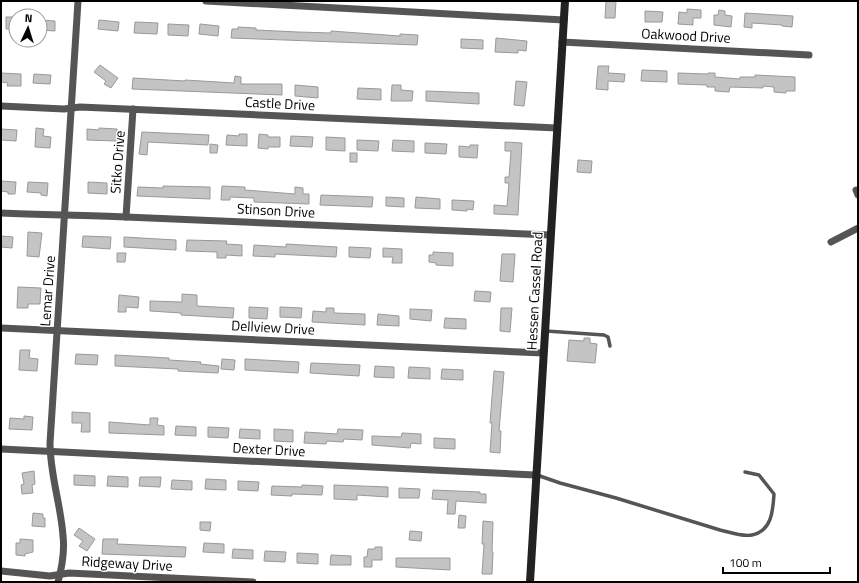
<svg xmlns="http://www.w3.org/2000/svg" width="859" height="583" font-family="'Titillium Web',sans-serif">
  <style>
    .building { fill: #c4c4c4; stroke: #999 }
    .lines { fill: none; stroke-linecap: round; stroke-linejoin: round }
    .lane { stroke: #555; stroke-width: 3.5 }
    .street { stroke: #555; stroke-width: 7 }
    .secondary { stroke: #222; stroke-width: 8 }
    .labels { text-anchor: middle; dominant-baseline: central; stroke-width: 3; stroke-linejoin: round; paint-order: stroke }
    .street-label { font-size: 14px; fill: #000; stroke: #fff }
  </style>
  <rect width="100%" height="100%" fill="#fff"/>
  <g class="building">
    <path d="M606,1H616L615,18H605Z"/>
    <path d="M687,9L701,10V18H693V25L678,24L679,12L687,13Z"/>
    <path d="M719,10L725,11V15L732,16L731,27L714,25V15H718Z"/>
    <path d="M645,11L663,12L662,22H645Z"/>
    <path d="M745,13L793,16L792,27L782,26V25L752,23V28L744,27Z"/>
    <path d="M6,17H14V19H16V29H6Z"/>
    <path d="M40,20L55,21V31L40,30Z"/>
    <path d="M99,20L119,22L118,31L98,29Z"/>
    <path d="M135,22L158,23L157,34L134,33Z"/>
    <path d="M168,24L189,25L188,36L168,35Z"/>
    <path d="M200,24L219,26L218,36L199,34Z"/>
    <path d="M238,27L256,28V30L298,32L331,33V31L400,36V34L418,35L417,45L231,38L232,29H238Z"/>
    <path d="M496,38L527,41L526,51L518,50V53L495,52Z"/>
    <path d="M461,39L483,40V49L461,48Z"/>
    <path d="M100,65L118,78L111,88L104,84L106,81L94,72Z"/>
    <path d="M598,66H609L608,73L625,74L624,82L608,81V90L596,89Z"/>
    <path d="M642,70L667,71V82L641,81Z"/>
    <path d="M1,73L21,74V86H7L8,83L1,82Z"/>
    <path d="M678,73L708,74V73H715V77L740,79V77H755V75L795,77V91H786V93L774,92V87L763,86V88L730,87L729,92L715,91V87H707V85L678,84Z"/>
    <path d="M34,74L51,75L50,84L33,83Z"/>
    <path d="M235,76L241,77V84H282V95L132,89L133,78L185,81V80L234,83Z"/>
    <path d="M516,81L527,82L524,106L514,105Z"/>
    <path d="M295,85L318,87V98L295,96Z"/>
    <path d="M392,85H401V90L413,91L412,101H391Z"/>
    <path d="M358,88L381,89V100L357,99Z"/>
    <path d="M426,91L479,93V104L426,101Z"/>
    <path d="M36,128L44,129L43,136L51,137L50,148L35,147Z"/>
    <path d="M99,128L117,129L116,141L87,140V129L99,130Z"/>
    <path d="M1,129L17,130L16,141L1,140Z"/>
    <path d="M142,132L209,135L208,145L148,142L147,155L139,154Z"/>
    <path d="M239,134H247V146L226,145L227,135L239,136Z"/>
    <path d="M259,134L268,135V137H280V147H268V149L258,148Z"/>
    <path d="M291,136L313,137L312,147L290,146Z"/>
    <path d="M326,137L345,138V151L326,150Z"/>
    <path d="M357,140L379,141L378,151L357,150Z"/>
    <path d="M393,140L414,141V152L392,151Z"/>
    <path d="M505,142L522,143L518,215L494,214V205L507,206L509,183H505V177H509L511,151H505Z"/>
    <path d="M425,143L447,144L446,154L425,153Z"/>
    <path d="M210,144L218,145L217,153H210Z"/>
    <path d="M470,145H478L477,158L459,157V146L470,147Z"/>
    <rect x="350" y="153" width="7" height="9"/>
    <path d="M578,160L592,161L591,173L577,172Z"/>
    <path d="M1,181L16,182L15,194H8V192L1,191Z"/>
    <path d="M28,182L48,183L47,196L41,195V193L27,192Z"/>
    <path d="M88,182L107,183V194L88,193Z"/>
    <path d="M163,186L210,187V199L137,196L138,187L163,188Z"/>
    <path d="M222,186L245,187V190L295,194V187L303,188V194H309V204L254,202V198L230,197V200H221Z"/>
    <path d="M321,195L373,197L372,207L320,205Z"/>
    <path d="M386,197L404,198V207L386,206Z"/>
    <path d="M416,197L440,199V209L415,208Z"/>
    <path d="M452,200L474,201L473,210L467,209V211L452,210Z"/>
    <path d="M28,232L42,233L39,257L27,256Z"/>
    <path d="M1,236L13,237L12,248L1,247Z"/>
    <path d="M83,236L111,237L110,249L82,247Z"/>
    <path d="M124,237L176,240V250L124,247Z"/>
    <path d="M187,240L227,241L226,244L242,245V256L226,255V258H217V252L186,251Z"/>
    <path d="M286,244L337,247L336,257L275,254V257L253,256L254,245L286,247Z"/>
    <path d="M349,247L371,248L370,258L349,257Z"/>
    <path d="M383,248L402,249V263H392L393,257H383Z"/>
    <path d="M433,252L453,253V266L436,265V263L429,262V255H433Z"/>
    <path d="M117,253H126L125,262H117Z"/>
    <path d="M502,254H515L513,282L500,281Z"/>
    <path d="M18,287L41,288L40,304H28V308H17Z"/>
    <path d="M475,291L491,292L490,302L474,301Z"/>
    <path d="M182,294L197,295V306L234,308L233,318L181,315V313L150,311V301L182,302Z"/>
    <path d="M119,295L139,297L138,308L126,307V312H118Z"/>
    <path d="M249,307L268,308L267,319L249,318Z"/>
    <path d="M280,307L302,308L301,318L280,317Z"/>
    <path d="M326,308H334V313L365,314V325L312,322L313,311L326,312Z"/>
    <path d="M501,308H512L510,332L500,331Z"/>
    <path d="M410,309L432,310L431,321L410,319Z"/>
    <path d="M378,314L399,316V326L377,325Z"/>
    <path d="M445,318L466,319V329L444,328Z"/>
    <path d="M584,338H590V343L597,344L595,363L567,361L569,340L584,341Z"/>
    <path d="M20,350H30L29,358L38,359L37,371L19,370Z"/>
    <path d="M76,354L98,355L97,365L75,364Z"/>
    <path d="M115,355L169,358V360L201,362L200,364L219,366L218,373L178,371V369L115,366Z"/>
    <path d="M222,359L235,360L234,370L221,369Z"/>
    <path d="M245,359L299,362L298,373L245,370Z"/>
    <path d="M311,363L360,365L359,376L310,373Z"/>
    <path d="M375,366L394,367V378L374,377Z"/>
    <path d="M409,367L430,368V379L408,378Z"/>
    <path d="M442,369L463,370V380L441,379Z"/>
    <path d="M494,371L504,372L499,431H501L500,453L490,452L492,423H490Z"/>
    <path d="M72,412L90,413V432H81L82,423H72Z"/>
    <path d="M24,416L33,417L32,430L9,429L10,418L24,419Z"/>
    <path d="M150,418H158L157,425L164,426V435L109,433V422L150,425Z"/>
    <path d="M176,426L196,427V436L175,435Z"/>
    <path d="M208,427L229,428L228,438L208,437Z"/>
    <path d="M240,429L260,430V439L239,438Z"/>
    <path d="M274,429L293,430V442L274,441Z"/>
    <path d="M338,429L363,430L362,440L344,439L343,442L327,441L326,444L304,443L305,432L337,434Z"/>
    <path d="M402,433L421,434V444L411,443L410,448L372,445V436L401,437Z"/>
    <path d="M434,438L455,439V449L434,448Z"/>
    <path d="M34,471L35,484L32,485L33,493L22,494L21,485L24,484L22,473Z"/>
    <path d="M74,475L95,476V486L74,485Z"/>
    <path d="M108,476L128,477V487L107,486Z"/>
    <path d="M140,477H161L160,487L139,486Z"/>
    <path d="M206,479L226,480V490L205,489Z"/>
    <path d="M172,480L192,481V490L171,489Z"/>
    <path d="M238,481L259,482L258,491L238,490Z"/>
    <path d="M302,485L323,486L322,495L292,494V496L271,495L272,486L302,487Z"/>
    <path d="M334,485L388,487V497L357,495V500L334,499Z"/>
    <path d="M399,488L420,489L419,498H399Z"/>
    <path d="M433,490L480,492V494H486V503L456,501L455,514H447L448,500L432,499Z"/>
    <path d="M33,513L43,514V518H45V527L32,526Z"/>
    <path d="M459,515L466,516L465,528H458Z"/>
    <path d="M483,521L493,522L492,552H493L492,574H482L484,544H482Z"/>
    <path d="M200,522H211L210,531L200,530Z"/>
    <path d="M79,528L95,539L87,551L79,546L83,541L74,535Z"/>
    <path d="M410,531L422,532L421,541L409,540Z"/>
    <path d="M20,539L33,540V552L25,554V556L16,555V543H20Z"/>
    <path d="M103,539H118L117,544L186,547L185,557L102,554Z"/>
    <path d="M204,543L224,544V553L203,552Z"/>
    <path d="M375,547H382V560H372V567H364V557H367L368,549H375Z"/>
    <path d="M233,549L253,550V559L232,558Z"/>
    <path d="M265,551L286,552L285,562L264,561Z"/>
    <path d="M297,553L318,554V564L297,563Z"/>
    <path d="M331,555L351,556V565H330Z"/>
    <path d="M396,558H450V570L396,567Z"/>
  </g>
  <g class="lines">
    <g class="lane">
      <path d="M546,331L604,335L608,337L610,346"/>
      <path d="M537,475L560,483L616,498L720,530C729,532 742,537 752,535C772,531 773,510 774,494L759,475L745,472"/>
    </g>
    <g class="street">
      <path d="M206,1L564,20"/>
      <path d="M562,42L809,55"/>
      <path d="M1,106L64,109L80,107L557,128"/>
      <path d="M856,190L858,195"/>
      <path d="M1,213C43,215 85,215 126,217L550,235"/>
      <path d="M126,217L133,109"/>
      <path d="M831,242L858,228"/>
      <path d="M1,328L543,353"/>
      <path d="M1,449L535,475"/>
      <path d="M1,571L50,576L69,573L253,582"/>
      <path d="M58,582C62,567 65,552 63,536C61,505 50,475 50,443L78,1"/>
    </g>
    <path class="secondary" d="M530,582L565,1"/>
  </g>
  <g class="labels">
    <g class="street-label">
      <text transform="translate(686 35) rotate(3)">Oakwood Drive</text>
      <text transform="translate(280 103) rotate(3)">Castle Drive</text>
      <text transform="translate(117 162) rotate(-86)">Sitko Drive</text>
      <text transform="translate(276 210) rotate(3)">Stinson Drive</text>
      <text transform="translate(47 291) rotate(-86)">Lemar Drive</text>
      <text transform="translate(534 291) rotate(-87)">Hessen Cassel Road</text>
      <text transform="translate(273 327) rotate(3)">Dellview Drive</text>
      <text transform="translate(269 449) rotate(3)">Dexter Drive</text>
      <text transform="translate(127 563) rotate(3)">Ridgeway Drive</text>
    </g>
  </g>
  <rect width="859" height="583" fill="none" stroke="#000000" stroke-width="4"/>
  <g transform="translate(28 28) rotate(4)"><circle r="19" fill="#ffffff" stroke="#999999"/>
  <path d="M0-3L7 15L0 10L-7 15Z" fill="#000000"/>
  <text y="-6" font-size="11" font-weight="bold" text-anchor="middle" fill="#000000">N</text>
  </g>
  <path d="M723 567v6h107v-6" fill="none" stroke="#000000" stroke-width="2"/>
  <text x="729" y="567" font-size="12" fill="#000000" stroke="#ffffff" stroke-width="3" paint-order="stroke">100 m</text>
</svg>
